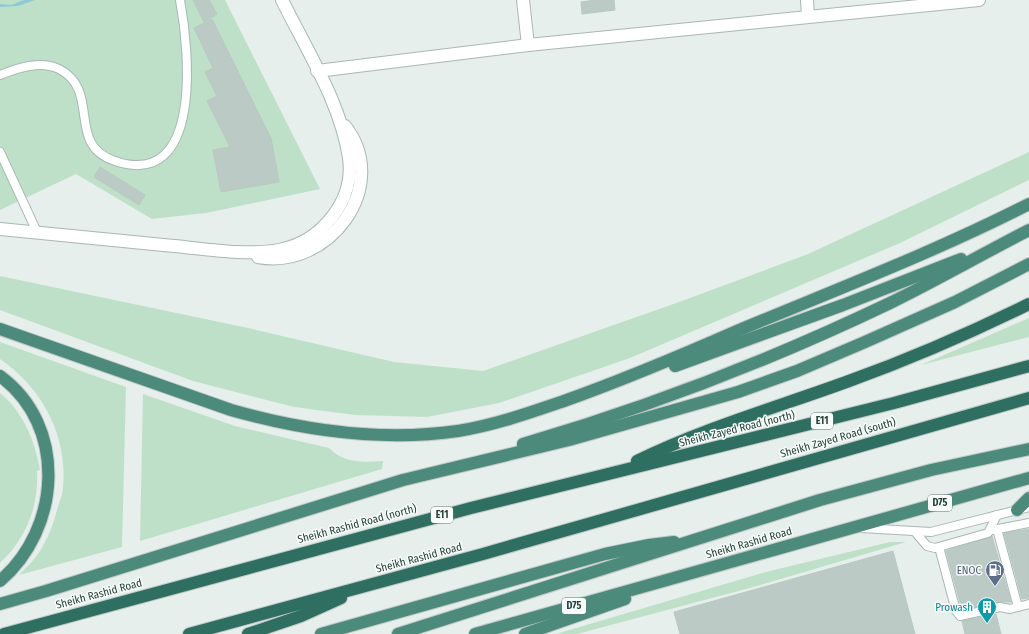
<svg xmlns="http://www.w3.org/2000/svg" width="1029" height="634" font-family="'Fira Sans Condensed',sans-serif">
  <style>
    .green { fill: #bfe0c8 }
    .water { fill: #8ec9d4 }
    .building { fill: #bbcac4; stroke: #b8c9c2 }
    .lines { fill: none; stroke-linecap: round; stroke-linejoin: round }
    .service-casing { stroke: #a8b8b2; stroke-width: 10 }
    .minor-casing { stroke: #a8b8b2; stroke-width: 14 }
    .trunk-casing { stroke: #c2cac8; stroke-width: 14 }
    .motorway-casing { stroke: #c2cac8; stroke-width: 14 }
    .service { stroke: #fff; stroke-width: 8 }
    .minor { stroke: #fff; stroke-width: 12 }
    .trunk { stroke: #4c8a7c; stroke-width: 12 }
    .motorway { stroke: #2f6f62; stroke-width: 12 }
    .labels { text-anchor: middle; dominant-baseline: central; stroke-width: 3; stroke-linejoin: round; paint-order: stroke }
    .shield { fill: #f7fbf9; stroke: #637a73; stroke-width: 1 }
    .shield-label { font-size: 10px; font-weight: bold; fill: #24423a }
    .street-label { font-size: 11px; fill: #24423a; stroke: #f7fbf9 }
    .service-label { font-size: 11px; fill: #4e5e75; stroke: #f7fbf9; text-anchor: end }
    .culture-label { font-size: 11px; fill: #0d838f; stroke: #f7fbf9; text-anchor: end }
  </style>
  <rect width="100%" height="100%" fill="#e6efeb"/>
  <g class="green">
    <path d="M0,0H225L320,189L206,213L152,219L76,174L0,210Z"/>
    <path d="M1029,152V180L900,243L630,358L499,403L427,417L355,415L294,407L193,381L0,310V276L248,328L394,362L483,371L682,301L808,254Z"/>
    <path d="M1029,318V337L921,365Z"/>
    <path d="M0,342L126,387L122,547L19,575C28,566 38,556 44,544C50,534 54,521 57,510C59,503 63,494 63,487C68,435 41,387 0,359Z"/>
    <path d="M0,393C23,412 35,440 40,470L37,471C39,506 26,539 0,563Z"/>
    <path d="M143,394L235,426L329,448C344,464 363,462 383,461L382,469L140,541Z"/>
    <path d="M890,542H906L757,586L577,634H556L766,572Z"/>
  </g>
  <path class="water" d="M24,0H35L18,6L0,7V4L11,5Z"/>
  <g class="building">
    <path d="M193,0H209L217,14L204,22Z"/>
    <path d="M595,0H614L615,10L582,14L581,2Z"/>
    <path d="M212,19L271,138L279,182L221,192L213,150L230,147L207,101L217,96L205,72L213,68L194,28Z"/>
    <path d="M100,167L145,195L139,205L94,177Z"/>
    <path d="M1029,529V598L1022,599L1004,533Z"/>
    <path d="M992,536L1011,602H999L962,610L946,551Z"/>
    <path d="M893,551L915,634H680L674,612Z"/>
    <path d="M996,614L1001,634H965L962,621Z"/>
  </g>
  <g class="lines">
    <defs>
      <g id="service">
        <path d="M0,75C18,68 40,60 59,69C102,91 65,145 115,161C204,191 189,48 180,0"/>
        <path d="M0,152L37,232"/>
        <path d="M861,528L931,532L1029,507"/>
        <path d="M997,529L1018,607"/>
        <path d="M993,530L1029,523"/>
        <path d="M916,533L927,546L935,548L988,533L997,515"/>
        <path d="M939,547L956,611L960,616L1000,607L1010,609L1029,604"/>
      </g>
      <g id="minor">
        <path d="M523,0L528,45"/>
        <path d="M807,0L808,16"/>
        <path d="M317,71L528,45L979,0"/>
        <path d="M0,229C58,235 116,240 174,246C206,249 248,256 279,250C321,242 355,201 349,158C341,103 306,49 282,0"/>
        <path d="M258,257C329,270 392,186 345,126"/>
      </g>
      <g id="trunk">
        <path d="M0,329L231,410C305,431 381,442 458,431C495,425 529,413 564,401C623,380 680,356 737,331C835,290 935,252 1029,204"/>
        <path d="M675,366L843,305L961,259"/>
        <path d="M0,376C68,426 61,529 0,581"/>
        <path d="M523,444C649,407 771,360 890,303C937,280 982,254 1029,230"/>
        <path d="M1017,510L1029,498"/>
        <path d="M0,604L46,591L403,480L569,440L738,392L797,371L865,342L955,302L1029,264"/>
        <path d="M321,634L605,554L649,545L674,542"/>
        <path d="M398,634L820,500L931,470L1029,449"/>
        <path d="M475,634L1029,478"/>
        <path d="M525,634L625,599"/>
      </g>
      <g id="motorway">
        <path d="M637,461C704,428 778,407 849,381C910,359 970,333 1029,304"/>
        <path d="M4,634L471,508L894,403L1029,366"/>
        <path d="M189,634L483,554L1029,398"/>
        <path d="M248,634L301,616L341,598"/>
      </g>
    </defs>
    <use href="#service" class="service-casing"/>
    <use href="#minor" class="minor-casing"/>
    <use href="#trunk" class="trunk-casing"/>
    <use href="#motorway" class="motorway-casing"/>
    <use href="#service" class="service"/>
    <use href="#minor" class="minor"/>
    <use href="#trunk" class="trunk"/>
    <use href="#motorway" class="motorway"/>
  </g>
  <defs>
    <symbol id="fuel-pin" viewBox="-11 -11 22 30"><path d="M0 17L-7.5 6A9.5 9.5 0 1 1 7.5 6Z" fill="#5c6f8a" stroke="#f7fbf9"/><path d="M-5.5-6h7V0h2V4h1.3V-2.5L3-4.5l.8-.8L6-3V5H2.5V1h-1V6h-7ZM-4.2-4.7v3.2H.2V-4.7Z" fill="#fff"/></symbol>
    <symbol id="building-pin" viewBox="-11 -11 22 30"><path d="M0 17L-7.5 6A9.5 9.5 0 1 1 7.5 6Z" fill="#0f9aa8" stroke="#f7fbf9"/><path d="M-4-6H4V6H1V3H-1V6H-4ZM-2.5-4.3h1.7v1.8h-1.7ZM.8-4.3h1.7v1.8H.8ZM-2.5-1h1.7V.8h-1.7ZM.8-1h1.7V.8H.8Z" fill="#fff"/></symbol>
  </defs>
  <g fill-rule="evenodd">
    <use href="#fuel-pin" x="984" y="559" width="22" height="30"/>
    <use href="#building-pin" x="976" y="596" width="22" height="30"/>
  </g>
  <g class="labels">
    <g class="shield">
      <rect x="811" y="413" width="22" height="16" rx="3"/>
      <rect x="928" y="495" width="24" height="16" rx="3"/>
      <rect x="431" y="507" width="22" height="16" rx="3"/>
      <rect x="562" y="598" width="24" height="16" rx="3"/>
    </g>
    <g class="shield-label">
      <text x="822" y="421">E11</text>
      <text x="940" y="503">D75</text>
      <text x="442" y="515">E11</text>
      <text x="574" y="606">D75</text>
    </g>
    <g class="street-label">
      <text transform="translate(737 429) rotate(-14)">Sheikh Zayed Road (north)</text>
      <text transform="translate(838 438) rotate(-16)">Sheikh Zayed Road (south)</text>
      <text transform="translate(357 524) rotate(-15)">Sheikh Rashid Road (north)</text>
      <text transform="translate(749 543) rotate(-16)">Sheikh Rashid Road</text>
      <text transform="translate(419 558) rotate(-15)">Sheikh Rashid Road</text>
      <text transform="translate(99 594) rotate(-15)">Sheikh Rashid Road</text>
    </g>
    <g class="service-label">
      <text x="981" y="570">ENOC</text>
    </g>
    <g class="culture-label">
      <text x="973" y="607">Prowash</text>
    </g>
  </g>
</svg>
